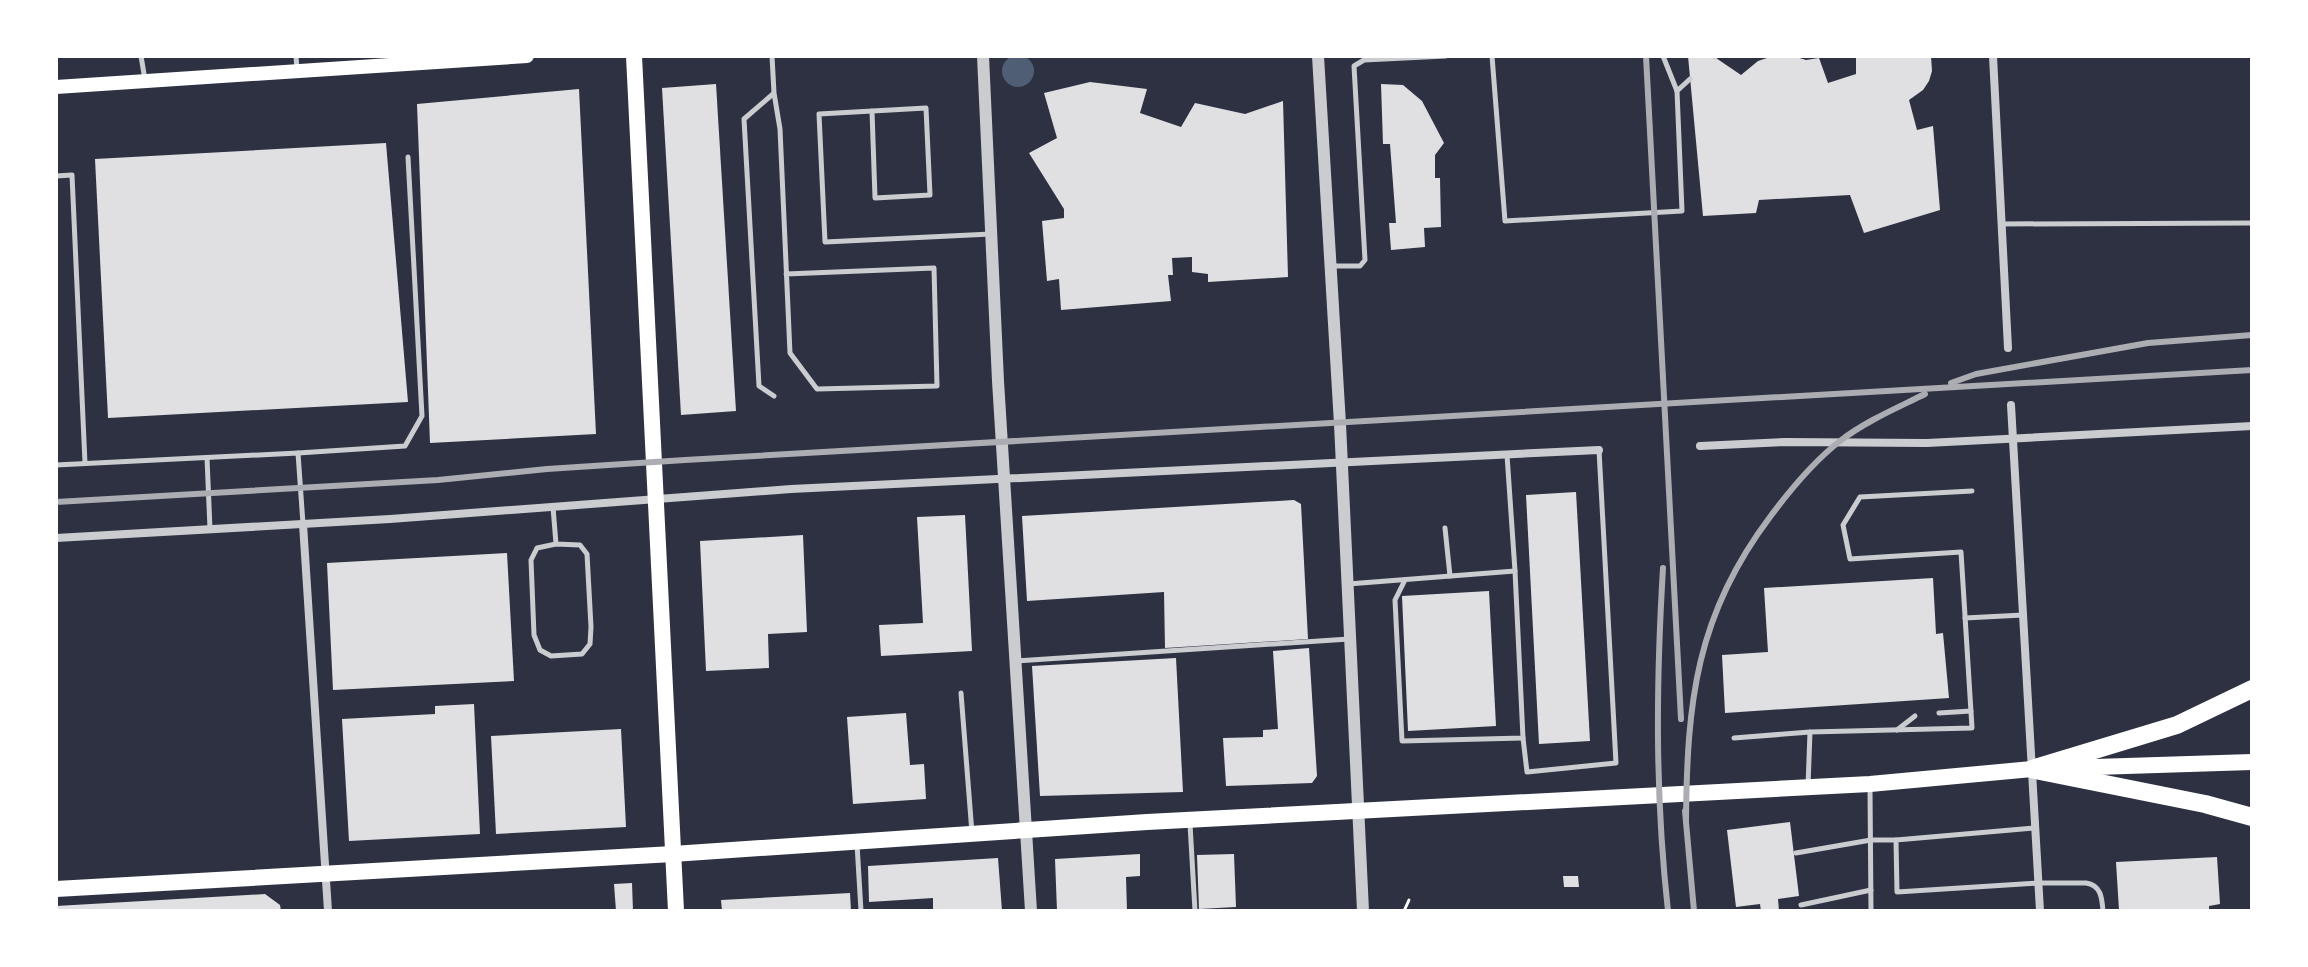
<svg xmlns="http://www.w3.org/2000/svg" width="2308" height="967" font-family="'Golos Text',sans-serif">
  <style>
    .water { fill: #4f5d75 }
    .building { fill: #e0e0e3 }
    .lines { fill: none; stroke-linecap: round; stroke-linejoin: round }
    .path { stroke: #fff; stroke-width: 3 }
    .service { stroke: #caccd0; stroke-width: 5 }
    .minor { stroke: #caccd0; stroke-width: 8 }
    .tertiary { stroke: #caccd0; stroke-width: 12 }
    .secondary { stroke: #fff; stroke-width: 14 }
    .primary { stroke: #fff; stroke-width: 16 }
    .motorway { stroke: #fff; stroke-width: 18 }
    .rail { stroke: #abadb3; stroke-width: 6 }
  </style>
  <rect width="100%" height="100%" fill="#2d3142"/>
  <circle class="water" cx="1018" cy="71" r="16"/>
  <g class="building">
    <path d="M1688,56H1713L1741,75L1758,61L1770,57L1793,56L1806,60L1819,58L1828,83L1856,74V56H1931L1932,71L1929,81L1923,90L1909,100L1917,130L1933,126L1940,210L1864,233L1850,195L1759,200L1756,213L1703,216Z"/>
    <path d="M1090,82L1147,89L1140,113L1181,127L1195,103L1245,114L1283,101L1288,277L1208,282V274L1192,272V257L1172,258L1173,275H1168L1171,301L1061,310L1059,279L1047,281L1042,221L1064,218V209L1029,153L1057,138L1044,93Z"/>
    <path d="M716,84L736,411L681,415L662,88Z"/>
    <path d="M1381,84L1403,85L1422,101L1444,143L1435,155V178H1440L1441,227L1424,228L1425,247L1391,250L1389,223H1396L1390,144H1383Z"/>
    <path d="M579,89L596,434L430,443L417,104Z"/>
    <path d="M386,143L408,402L108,418L95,159Z"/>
    <path d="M1576,492L1590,741L1539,744L1526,495Z"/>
    <path d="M1294,500L1301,504L1308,639L1165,648L1164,592L1027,601L1022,516Z"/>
    <path d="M965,515L972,651L881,656L879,625L923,623L917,517Z"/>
    <path d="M803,535L807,632L768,634L769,668L706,671L700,541Z"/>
    <path d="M507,553L514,681L333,690L327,563Z"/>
    <path d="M1933,578L1936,634L1943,633L1949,698L1725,713L1722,655L1768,652L1764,588Z"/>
    <path d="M1489,591L1496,726L1408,731L1402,596Z"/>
    <path d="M1309,648L1317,776L1312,783L1226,786L1223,738L1263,737V730L1278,729L1273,651Z"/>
    <path d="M1176,658L1183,792L1040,796L1032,666Z"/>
    <path d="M474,704L480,834L349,841L342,719L435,714V706Z"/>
    <path d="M906,713L910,765L924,764L926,799L853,804L847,717Z"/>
    <path d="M621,729L626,827L496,834L491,736Z"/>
    <path d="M1790,822L1799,896L1778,899L1779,911H1761L1760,904L1736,907L1727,830Z"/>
    <path d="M1140,854V876L1126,877L1127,911H1057L1055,859Z"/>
    <path d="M1234,854L1236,907L1199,909L1197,855Z"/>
    <path d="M2217,857L2220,904L2209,906V911L2119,910L2116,862Z"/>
    <path d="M998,858L1002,911H933V898L869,902L868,866Z"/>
    <path d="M1563,876H1578L1579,887H1564Z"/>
    <path d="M632,883L633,911H616L614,884Z"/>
    <path d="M850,893L851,911H722L721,900Z"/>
    <path d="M265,894L280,905L281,911H56V906Z"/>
  </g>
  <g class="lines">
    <path class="path" d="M1404,911L1409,900"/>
    <g class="service">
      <path d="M141,56L145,80"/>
      <path d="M296,56L297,71"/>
      <path d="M772,56L774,93L780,129L790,353L817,389L937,386L934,268L786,274"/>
      <path d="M1492,56L1505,221L1682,211L1677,91L1690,79"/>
      <path d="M1663,56L1677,91"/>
      <path d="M1715,57V56"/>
      <path d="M773,94L744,119L759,386L774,396"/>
      <path d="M872,111L875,198L930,195L926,108L819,114L825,242L991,234"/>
      <path d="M56,176L72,175L85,463"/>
      <path d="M2002,224L2252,223"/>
      <path d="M1332,266H1360L1365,260L1354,66L1364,60L1446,56"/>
      <path d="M298,453L405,446L422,416L408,157"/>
      <path d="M207,458L210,529"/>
      <path d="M56,465L298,453L303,524"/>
      <path d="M553,507L556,544L537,548L531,560L534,635L540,650L551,656L582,654L590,644L591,627L587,554L580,545L556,544"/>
      <path d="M1445,528L1450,576"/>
      <path d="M1405,580L1395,600L1402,741L1523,738L1515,571"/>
      <path d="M1348,584L1515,571L1507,455"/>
      <path d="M1965,618L2023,615"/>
      <path d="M1016,661L1349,639"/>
      <path d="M961,693L972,833"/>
      <path d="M1939,713L1971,711"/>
      <path d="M1897,730L1915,716"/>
      <path d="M1810,732L1972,728L1961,552L1850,559L1843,525L1860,497L1972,491"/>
      <path d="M1523,738L1527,772L1616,763L1599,450"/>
      <path d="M1734,738L1810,732L1808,786"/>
      <path d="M1870,789L1871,911"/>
      <path d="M1190,824L1195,911"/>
      <path d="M2035,828L1896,840L1897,892L2039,883H2086C2101,885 2102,898 2103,911"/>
      <path d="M857,844L861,911"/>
      <path d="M1796,853L1871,840H1896"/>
      <path d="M1801,905L1871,890"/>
    </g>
    <g class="minor">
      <path d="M1993,56L2008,348"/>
      <path d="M2011,405L2040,911"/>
      <path d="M1700,446L1785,442L1927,443L2252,426"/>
      <path d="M303,524L328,911"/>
      <path d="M56,538L390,519L791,489L1599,450"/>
    </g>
    <g class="tertiary">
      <path d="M983,56L998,381L1031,911"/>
      <path d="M1318,56L1340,424L1363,911"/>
    </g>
    <path class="secondary" d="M56,87L527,56"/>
    <g class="primary">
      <path d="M634,56L676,911"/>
      <path d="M56,889L673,854L1147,822L1870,784L2032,769L2252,762"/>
    </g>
    <g class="motorway">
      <path d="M2032,769L2177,725L2252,689"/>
      <path d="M2035,770L2205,804L2252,817"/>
    </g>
    <g class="rail">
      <path d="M1646,56L1681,719"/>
      <path d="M1951,383L1976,374L2148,343L2252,335"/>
      <path d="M56,502L438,480L547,469L685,460L2252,370"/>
      <path d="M1663,568C1656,685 1655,794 1668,911"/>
      <path d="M1685,811L1694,911"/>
      <path d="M1686,821C1687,702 1696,615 1770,517C1790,490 1813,462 1840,441C1866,421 1897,408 1925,394"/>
    </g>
  </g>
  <rect width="2308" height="967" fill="none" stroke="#ffffff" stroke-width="116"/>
</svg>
